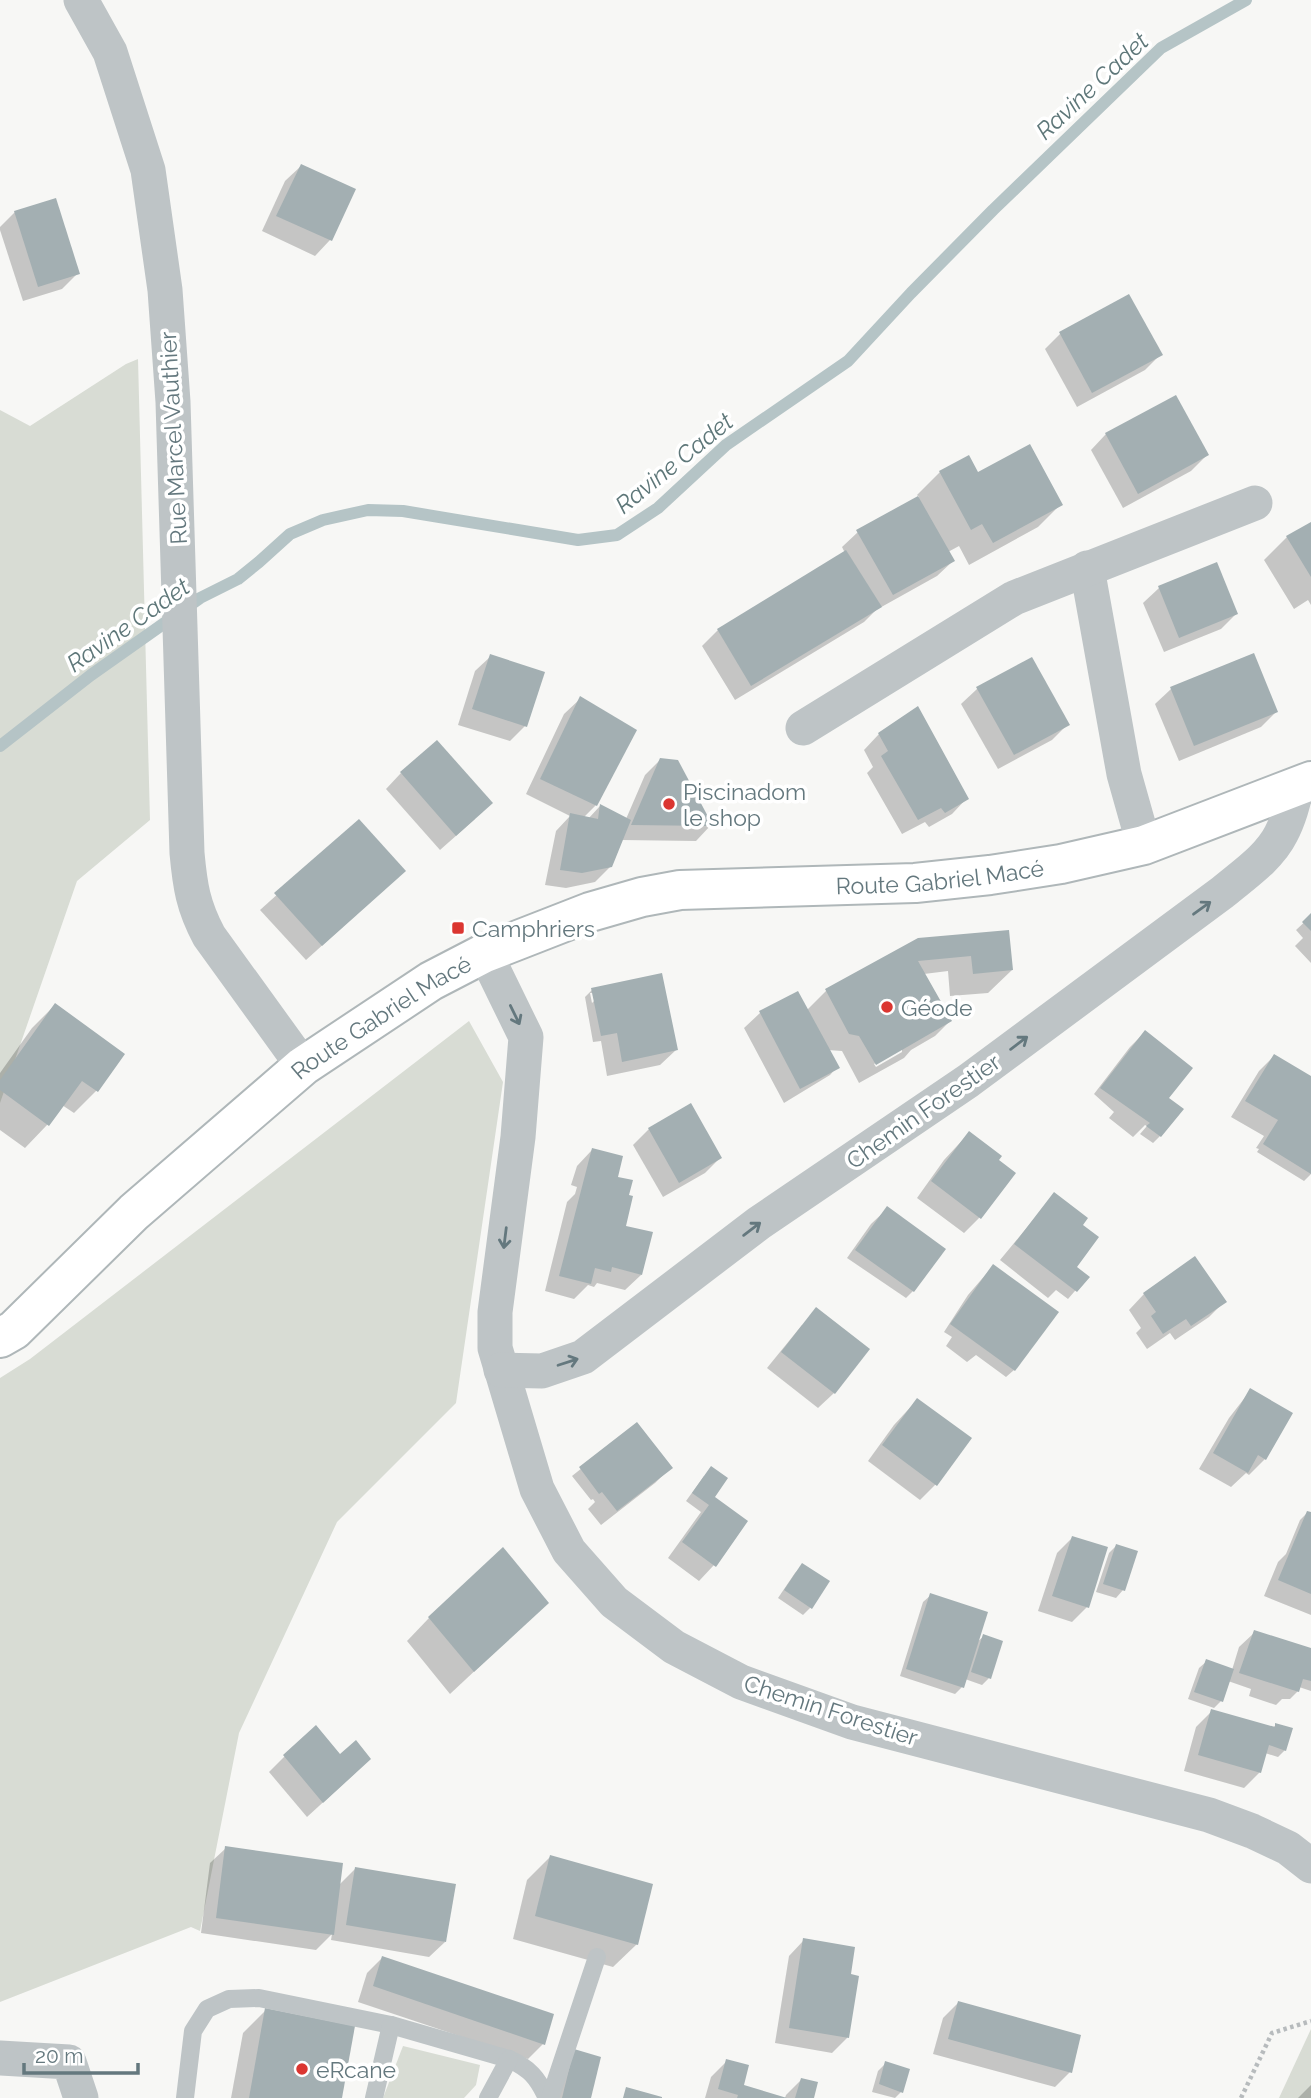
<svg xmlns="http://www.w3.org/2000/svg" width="1311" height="2098" font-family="Raleway,sans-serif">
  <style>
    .green { fill: #d8dcd4 }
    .shadow { fill: #0003; fill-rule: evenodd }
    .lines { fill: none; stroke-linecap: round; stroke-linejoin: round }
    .stream { stroke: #b5c4c6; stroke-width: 12 }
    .building { fill: #a3afb2 }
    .secondary-casing { stroke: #afb7b9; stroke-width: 42 }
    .path { stroke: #b7bbbd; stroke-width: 4.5; stroke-dasharray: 3.5 3.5; stroke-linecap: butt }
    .lane { stroke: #bec4c6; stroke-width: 18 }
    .street { stroke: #bec4c6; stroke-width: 35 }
    .secondary { stroke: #fff; stroke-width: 38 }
    .oneway { stroke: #64787e }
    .poi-dot { fill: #db3631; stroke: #fff; stroke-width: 2.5 }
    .labels { text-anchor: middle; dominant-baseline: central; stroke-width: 7; stroke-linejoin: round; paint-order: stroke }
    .street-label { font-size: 23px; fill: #64787e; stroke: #fff }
    .poi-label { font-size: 23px; fill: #64787e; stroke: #fff; text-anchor: start }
    .water-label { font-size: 24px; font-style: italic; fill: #5e7779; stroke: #fff }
  </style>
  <rect width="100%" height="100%" fill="#f7f7f5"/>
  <g class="green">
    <path d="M138,359L150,820L77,881L0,1103V410L30,426L126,364Z"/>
    <path d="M469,1021L503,1082L456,1403L337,1522L239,1733L200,1931L191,1927L0,2002V1378L30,1359Z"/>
    <path d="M1311,2029V2098H1279Z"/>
    <path d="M403,2046L480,2065L476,2085L464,2098H383Z"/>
  </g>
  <g class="shadow">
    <path d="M301,166L354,190L330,240L315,256L262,231L285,181Z"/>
    <path d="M15,212L78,273L62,289L23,301L0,230V227Z"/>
    <path d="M1060,334L1161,354L1145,370L1077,407L1045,349Z"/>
    <path d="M1106,434L1207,455L1191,471L1123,508L1091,450Z"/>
    <path d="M940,472L1061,504L1038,527L969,565L959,546L948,552L953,561L937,576L876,610L864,622L735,700L702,646L718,630L845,553L842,547L858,532L919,497L917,495Z"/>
    <path d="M1311,523V605L1308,600L1294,609L1264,560L1287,537Z"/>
    <path d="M1159,588L1236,614L1221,629L1164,652L1143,603Z"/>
    <path d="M491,656L525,726L510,741L458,725L475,671Z"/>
    <path d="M1031,659L1068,724L1052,740L998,769L961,704L977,689Z"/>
    <path d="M1171,689L1276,712L1261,727L1179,761L1155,704Z"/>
    <path d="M580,699L596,805L583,818L588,819L600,806L626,819L645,775L661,759L711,825L696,841L621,840L611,866L595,882L566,888L545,885L556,831L570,816L526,794L564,714Z"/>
    <path d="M879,734L967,798L952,814L929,827L925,822L902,834L867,773L873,767L864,750Z"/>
    <path d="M401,773L475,819L440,850L386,789Z"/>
    <path d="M359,821L388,886L306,960L260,910Z"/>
    <path d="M1311,916V963L1295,946L1303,938L1296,930Z"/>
    <path d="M1008,932L1012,970L988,993L950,996L948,971L924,974L950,1021L935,1036L911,1050L904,1058L859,1083L842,1051L828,1050L837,1067L830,1075L784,1103L744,1028L760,1013L798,993L807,1010L826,991L918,940ZM902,1048V1052L876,1067L874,1064Z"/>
    <path d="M592,990L676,1050L660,1065L607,1076L601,1041L593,1042L585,997ZM590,993H594L595,1000L592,1003Z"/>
    <path d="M55,1005L97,1090L74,1113L62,1105L47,1125L25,1148L0,1130V1073L32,1028Z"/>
    <path d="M1145,1032L1167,1098L1160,1136L1153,1143L1140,1134L1147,1126L1145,1125L1133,1137L1109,1118L1114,1112L1094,1094L1130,1047Z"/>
    <path d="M1274,1056L1311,1078V1174L1304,1181L1257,1152L1259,1149L1256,1148L1264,1136L1231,1117L1259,1071Z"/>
    <path d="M690,1105L720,1158L705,1173L663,1197L633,1145L649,1129Z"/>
    <path d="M969,1133L992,1166L1013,1173L979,1218L964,1233L917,1198L944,1160Z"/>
    <path d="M592,1150L616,1178L624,1227L641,1275L625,1290L597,1283L594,1287L588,1285L574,1299L545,1291L567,1202L575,1194L577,1187L571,1185L577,1166Z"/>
    <path d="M887,1209L913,1291L906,1298L847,1258L871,1224Z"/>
    <path d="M1038,1214L1069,1274L1087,1277L1068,1299L1056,1290L1048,1298L1000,1260Z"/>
    <path d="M993,1266L1014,1370L1006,1377L976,1355L967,1362L946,1346L952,1337L944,1332L968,1295Z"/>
    <path d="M1144,1294L1225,1301L1209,1317L1175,1340L1170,1333L1147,1349L1136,1333L1141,1328L1129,1310Z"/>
    <path d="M802,1325L834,1393L818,1408L767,1368Z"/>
    <path d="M1250,1391L1291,1414L1265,1459L1249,1475L1246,1473L1231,1487L1199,1469L1229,1418Z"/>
    <path d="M917,1400L936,1484L920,1500L868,1461L894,1425Z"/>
    <path d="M637,1424L670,1468L655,1483L601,1525L588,1509L595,1502L593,1499L591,1500L572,1476Z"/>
    <path d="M704,1476L712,1497L714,1565L699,1581L668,1558L701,1512L686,1501Z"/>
    <path d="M1307,1513L1311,1514V1615L1264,1596L1278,1562L1286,1554L1300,1520Z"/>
    <path d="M1072,1538L1087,1607L1072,1622L1038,1611L1057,1553Z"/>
    <path d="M1116,1546L1123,1590L1116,1598L1096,1592L1109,1553Z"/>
    <path d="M802,1566L810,1608L803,1615L778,1598L795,1573Z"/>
    <path d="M931,1595L976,1643L984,1636L989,1678L982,1685L965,1679L962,1687L955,1694L900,1676L923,1602Z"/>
    <path d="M429,1618L523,1626L450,1694L407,1641Z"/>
    <path d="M1255,1632L1311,1650V1691L1299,1687L1298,1691L1290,1699H1282L1276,1705L1249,1696L1251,1689L1228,1681L1221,1701L1214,1708L1188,1699L1199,1668L1207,1661L1232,1670L1239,1647Z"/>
    <path d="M1212,1711L1272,1728L1276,1725L1285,1750L1278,1757L1265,1753L1260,1772L1244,1788L1184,1771L1196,1727Z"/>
    <path d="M285,1756L354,1774L307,1817L269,1772Z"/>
    <path d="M226,1848L338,1886L356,1868L445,1942L429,1957L331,1940L332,1934L316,1950L201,1933L210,1863Z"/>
    <path d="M550,1857L637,1944L613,1967L513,1939L527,1880Z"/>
    <path d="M804,1940L849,1976L847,2038L832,2053L775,2043L789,1956Z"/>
    <path d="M382,1958L543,2044L528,2059L358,2002L367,1973Z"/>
    <path d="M958,2003L1070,2072L1055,2087L933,2054L943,2018Z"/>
    <path d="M266,2010L340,2098H231L243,2033Z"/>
    <path d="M574,2051L589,2098H551Z"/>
    <path d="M727,2061L742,2086L783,2098H705L711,2077Z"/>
    <path d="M886,2063L901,2092L895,2098L872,2092L878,2071Z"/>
    <path d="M801,2080L812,2098H785L786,2095Z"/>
    <path d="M1311,2085V2098H1298Z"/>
  </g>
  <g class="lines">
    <path class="stream" d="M0,746L91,675L200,598L238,579L259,562L290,534L323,520L368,510L403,511L578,540L617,535L658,508L726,445L848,361L911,293L993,210L1161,48L1246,0"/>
  </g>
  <g class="building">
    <path d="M301,164L356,189L332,241L276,216Z"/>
    <path d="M56,198L80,274L38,287L14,211Z"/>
    <path d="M1129,294L1163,355L1092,393L1059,332Z"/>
    <path d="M1176,395L1209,455L1138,494L1105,433Z"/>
    <path d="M1030,444L1063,505L993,543L982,524L971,530L939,471L969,455L978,472Z"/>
    <path d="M918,496L955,561L893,595L856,530Z"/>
    <path d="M1311,522V577L1286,536Z"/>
    <path d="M846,550L882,607L751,686L717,629Z"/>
    <path d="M1217,562L1238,614L1179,638L1158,586Z"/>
    <path d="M1254,653L1278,712L1194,746L1170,687Z"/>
    <path d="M490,654L545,672L527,727L472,709Z"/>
    <path d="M1032,657L1070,725L1014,755L976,687Z"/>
    <path d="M580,696L637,730L597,806L540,779Z"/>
    <path d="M918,706L969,799L945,813L941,808L918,820L881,756L888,751L878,733Z"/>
    <path d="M437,740L493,803L456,836L400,772Z"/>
    <path d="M660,758L678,760L713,826L631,825Z"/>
    <path d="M600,804L631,820L612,867L582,873L560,870L570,813L598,819Z"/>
    <path d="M359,819L406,871L322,946L274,893Z"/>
    <path d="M1311,913V931L1302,922Z"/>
    <path d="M1009,930L1013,970L973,974L971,956L918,961L952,1021L876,1065L859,1036L849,1034L825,989L918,938Z"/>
    <path d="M662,973L678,1050L622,1062L617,1033L601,1036L591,988Z"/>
    <path d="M798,991L840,1068L800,1089L759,1011Z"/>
    <path d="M55,1003L125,1054L98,1092L82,1081L49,1126L0,1090V1080Z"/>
    <path d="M1145,1030L1193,1068L1169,1098L1184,1109L1161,1137L1146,1126L1150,1123L1100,1088Z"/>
    <path d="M1274,1054L1311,1076V1174L1263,1144L1278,1120L1245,1101Z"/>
    <path d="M691,1103L722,1158L679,1183L648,1128Z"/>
    <path d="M969,1131L1002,1156L999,1160L1016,1173L981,1219L931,1181Z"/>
    <path d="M592,1148L623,1156L618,1177L633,1180L629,1195L633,1196L626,1226L653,1232L642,1275L612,1267L611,1272L595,1268L591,1284L559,1276Z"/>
    <path d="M1054,1192L1088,1218L1083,1225L1099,1237L1077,1267L1090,1277L1077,1292L1014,1244Z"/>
    <path d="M887,1206L946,1249L914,1292L855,1250Z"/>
    <path d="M1195,1256L1227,1302L1191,1326L1186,1319L1163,1334L1151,1316L1156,1312L1143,1293Z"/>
    <path d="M993,1264L1059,1312L1015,1371L950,1324Z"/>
    <path d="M816,1307L870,1349L835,1394L781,1352Z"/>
    <path d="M1250,1388L1293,1413L1266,1460L1258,1455L1248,1473L1213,1453Z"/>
    <path d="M917,1398L972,1438L937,1486L882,1445Z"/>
    <path d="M637,1422L673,1468L617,1511L602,1492L599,1494L579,1467Z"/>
    <path d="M711,1466L728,1478L715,1497L748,1521L716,1567L682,1542L709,1505L692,1493Z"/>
    <path d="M1307,1511L1311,1512V1594L1278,1580Z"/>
    <path d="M1072,1536L1108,1547L1089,1608L1052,1596Z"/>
    <path d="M1116,1544L1138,1551L1125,1591L1103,1584Z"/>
    <path d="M503,1547L549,1603L474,1672L428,1617Z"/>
    <path d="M802,1563L830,1581L812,1609L784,1590Z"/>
    <path d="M930,1593L988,1612L964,1688L906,1669Z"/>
    <path d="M1254,1630L1311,1648V1681L1303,1679L1299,1692L1239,1673Z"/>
    <path d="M983,1634L1003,1641L991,1679L971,1672Z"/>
    <path d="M1206,1659L1234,1669L1223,1702L1194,1692Z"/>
    <path d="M1211,1709L1275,1727V1723L1293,1728L1286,1751L1269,1745L1261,1773L1198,1755Z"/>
    <path d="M316,1725L340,1754L356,1740L371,1759L323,1803L283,1755Z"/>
    <path d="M225,1846L343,1863L334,1935L216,1918Z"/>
    <path d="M550,1855L653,1884L638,1945L535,1916Z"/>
    <path d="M355,1867L456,1884L446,1942L346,1925Z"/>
    <path d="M803,1938L855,1947L851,1974L859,1976L849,2038L789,2028Z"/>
    <path d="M382,1956L554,2014L545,2045L373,1986Z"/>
    <path d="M958,2001L1081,2035L1072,2073L948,2039Z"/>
    <path d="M265,2008L355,2026L342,2098H249Z"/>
    <path d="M574,2049L601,2057L591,2098H562Z"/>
    <path d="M726,2059L749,2065L744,2085L787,2098H737L738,2095L718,2089Z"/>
    <path d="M885,2061L910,2069L903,2093L879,2084Z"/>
    <path d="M801,2078L818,2082L814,2098H795Z"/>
    <path d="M626,2087L662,2097V2098H623Z"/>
  </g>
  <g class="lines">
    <defs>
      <g id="secondary">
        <path id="s1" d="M0,1338L14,1330L134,1212L303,1066L431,981L485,953L590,912L642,897L680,890L915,883L990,875L1061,864L1144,845L1311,781"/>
      </g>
    </defs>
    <use href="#secondary" class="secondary-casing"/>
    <path class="path" d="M1241,2098L1272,2033L1311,2021"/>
    <g class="lane">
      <path d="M185,2098L193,2031L207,2009L229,1999L259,1998L391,2025L509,2059C530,2069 537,2077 547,2098"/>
      <path d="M374,2098L391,2025"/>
      <path d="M488,2098L509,2059"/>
      <path d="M550,2098L597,1957"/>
    </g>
    <g class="street">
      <path d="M81,0L110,52L148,170L165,290L173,402L187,853C190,886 193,906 209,936L303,1066"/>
      <path d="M1087,568L1124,774L1144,845"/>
      <path d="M803,728L1014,598L1255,503"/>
      <path d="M485,953L526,1037L518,1137L495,1312V1348L537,1489L569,1551L614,1602L674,1647L741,1682L852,1722L1209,1815L1252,1831L1288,1848L1311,1866"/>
      <path d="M501,1370L542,1371L583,1357L759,1223L968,1081L1223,892C1243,875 1269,858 1281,834C1289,819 1293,803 1297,787"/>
      <path d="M0,2058L69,2062L81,2098"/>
    </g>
    <use href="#secondary" class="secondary"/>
  </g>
  <defs><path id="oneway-shaft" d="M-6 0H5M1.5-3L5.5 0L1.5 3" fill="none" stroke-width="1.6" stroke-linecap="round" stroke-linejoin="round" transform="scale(1.75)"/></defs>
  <g class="oneway">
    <use href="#oneway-shaft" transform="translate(1202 908) rotate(-36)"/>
    <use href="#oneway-shaft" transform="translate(515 1015) rotate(64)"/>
    <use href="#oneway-shaft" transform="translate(1019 1043) rotate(-37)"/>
    <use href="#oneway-shaft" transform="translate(752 1229) rotate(-37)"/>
    <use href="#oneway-shaft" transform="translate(505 1238) rotate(97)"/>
    <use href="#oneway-shaft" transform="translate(568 1362) rotate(-18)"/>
  </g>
  <g class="poi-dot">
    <circle cx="669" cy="804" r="7"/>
    <rect x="451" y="921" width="14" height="14" rx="3.5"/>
    <circle cx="887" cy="1007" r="7"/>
    <circle cx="302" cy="2069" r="7"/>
  </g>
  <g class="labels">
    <g class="street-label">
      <text transform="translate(173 438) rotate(-93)">Rue Marcel Vauthier</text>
      <text stroke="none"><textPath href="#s1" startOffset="1088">Route Gabriel Macé</textPath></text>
      <text stroke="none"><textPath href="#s1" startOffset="500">Route Gabriel Macé</textPath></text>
      <text transform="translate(923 1111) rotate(-35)">Chemin Forestier</text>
      <text transform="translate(831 1710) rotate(18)">Chemin Forestier</text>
    </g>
    <g class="poi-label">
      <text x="683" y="791">Piscinadom<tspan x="683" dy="26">le shop</tspan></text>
      <text x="472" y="928">Camphriers</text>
      <text x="901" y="1007">Géode</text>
      <text x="316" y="2069">eRcane</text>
    </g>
    <g class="water-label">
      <text transform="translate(1092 86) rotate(-43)">Ravine Cadet</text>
      <text transform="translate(674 463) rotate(-39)">Ravine Cadet</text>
      <text transform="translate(128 625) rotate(-35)">Ravine Cadet</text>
    </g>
  </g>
  <path d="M24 2063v10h114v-10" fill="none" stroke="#64787e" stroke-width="3.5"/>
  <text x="35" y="2063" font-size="21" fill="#64787e" stroke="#ffffff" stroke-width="5" paint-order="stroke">20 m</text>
</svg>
